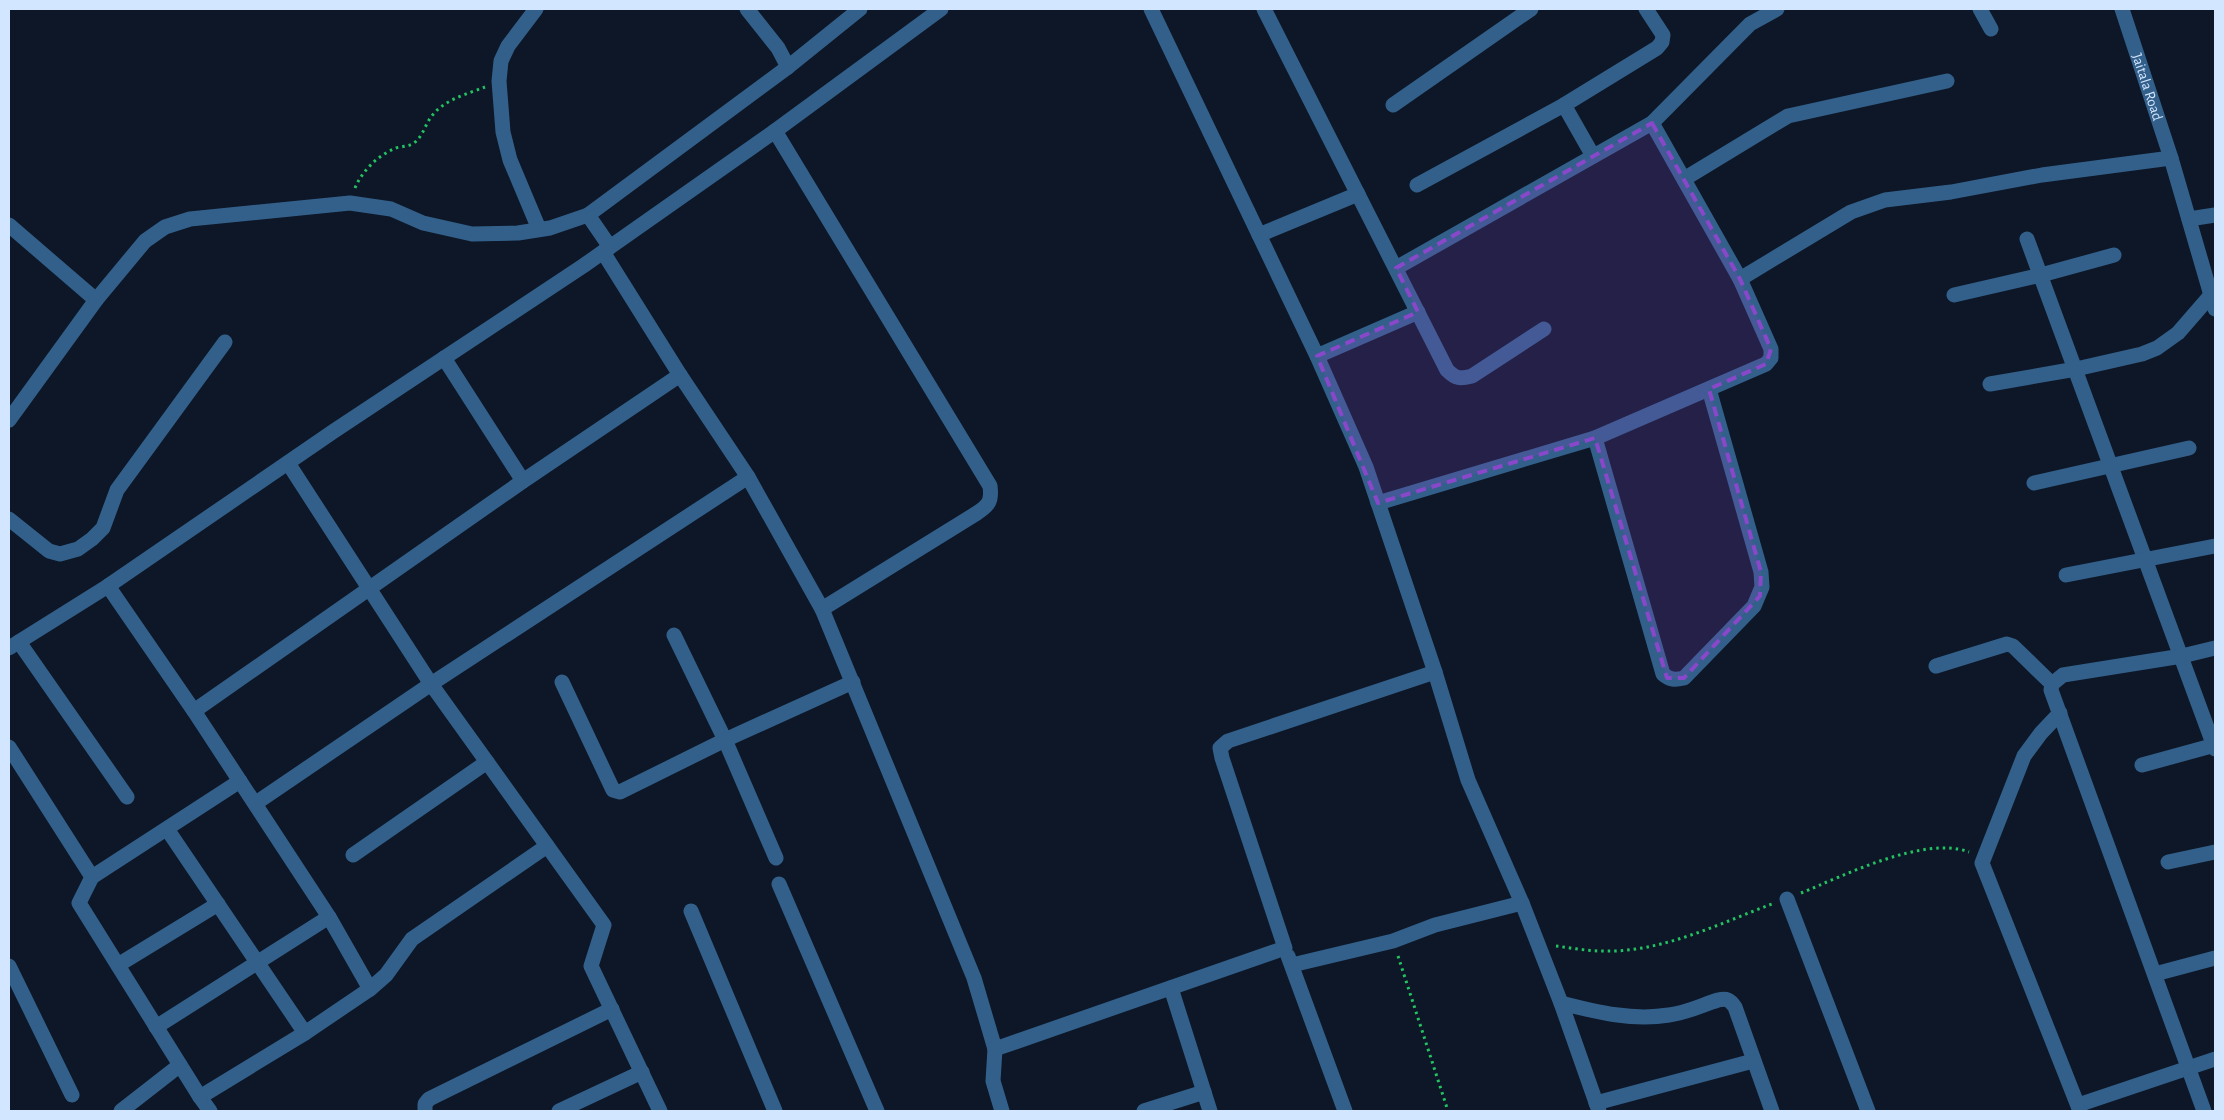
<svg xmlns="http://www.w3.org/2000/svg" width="2224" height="1120" font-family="'Alegreya Sans',sans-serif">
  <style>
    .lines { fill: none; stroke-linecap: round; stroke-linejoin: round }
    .path { stroke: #23c362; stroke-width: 3; stroke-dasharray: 2.5 4; stroke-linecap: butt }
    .minor { stroke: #33608a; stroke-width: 15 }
    .marked { fill: #8848c9; fill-opacity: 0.2; stroke: #8848c9; stroke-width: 4; stroke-dasharray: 10 6; stroke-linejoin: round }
    .labels { text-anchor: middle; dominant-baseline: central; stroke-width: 5; stroke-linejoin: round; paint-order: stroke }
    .street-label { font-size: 15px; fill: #d3e6ff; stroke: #0d1727 }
  </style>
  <rect width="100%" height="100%" fill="#0d1727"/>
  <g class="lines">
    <g class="path">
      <path d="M355,188C362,171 378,155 396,148C402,146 408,147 414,143C423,136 425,125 431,117C443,100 467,94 485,87"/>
      <path d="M1801,893C1843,876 1924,835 1969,852"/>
      <path d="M1556,946C1571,948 1587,951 1602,951C1661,953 1718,924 1772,904"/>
      <path d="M1398,956L1448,1111"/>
    </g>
    <g class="minor">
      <path d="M536,9L508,46L501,61L499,81L503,132L510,160L539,229"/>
      <path d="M747,9L778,48L788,67"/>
      <path d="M1264,9L1447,370C1456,379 1460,379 1472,376L1544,329"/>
      <path d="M1980,9L1991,29"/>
      <path id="s1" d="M2122,9L2171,158L2215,309"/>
      <path d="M1393,105L1531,9"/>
      <path d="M1564,105L1657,48L1662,42L1663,35L1646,9"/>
      <path d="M1652,123L1750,24L1777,9"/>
      <path d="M775,131L990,486C992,501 989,505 977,513L822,609"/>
      <path d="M1684,179L1788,116L1947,81"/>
      <path d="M1417,185L1564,105L1593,156"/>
      <path d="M588,215L610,247"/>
      <path d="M2189,219L2215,215"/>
      <path d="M9,225L96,300L9,420"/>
      <path d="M1259,235L1358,194"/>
      <path d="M2027,239L2215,749"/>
      <path d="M603,252L680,375L748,477L822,609L974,978L995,1049L1285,948L1222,758L1220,748L1228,741L1435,672L1366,467L1317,356L1151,9"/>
      <path d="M1740,279L1851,212L1885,200L1951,192L2042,175L2171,158"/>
      <path d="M1954,295L2041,275L2114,255"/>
      <path d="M96,300L145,241L165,227L190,219L350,203L391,209L423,223L472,234L518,233L550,228L588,215L788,67L860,9"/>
      <path d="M1317,356L1418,312"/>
      <path d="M444,358L523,481"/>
      <path d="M1990,384L2076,369L2142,354L2157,348L2178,333L2211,295"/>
      <path d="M1595,438L1663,674C1670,680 1675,680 1684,678L1754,606L1762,587L1761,572L1709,389"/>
      <path d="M288,463L431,684L748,477"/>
      <path d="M2034,483L2189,448"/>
      <path d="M1378,503L1595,438L1766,364L1771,358V349L1740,279L1652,123L1396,268"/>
      <path d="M9,519L49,551L60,554L78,549L92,539L103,528L117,490L225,342"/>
      <path d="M2066,575L2215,546"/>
      <path d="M108,586L194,711L523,481L680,375"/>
      <path d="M674,635L725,740L776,858"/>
      <path d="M19,642L127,797"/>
      <path d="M9,648L108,586L334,431L583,266L775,131L941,9"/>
      <path d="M1936,666L2007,644L2013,646L2052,684"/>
      <path d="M1435,672L1468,780L1522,903L1561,1003L1599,1111"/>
      <path d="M562,682L613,790L620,792L725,740L853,682"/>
      <path d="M194,711L329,917L370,989L305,1033L200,1097L210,1111"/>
      <path d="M2060,713L2041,733L2024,756L1982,863L2080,1111"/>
      <path d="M9,747L92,877L79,903L200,1097"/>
      <path d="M2142,765L2215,745"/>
      <path d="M256,803L431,684L604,925L591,966L660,1111"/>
      <path d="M167,829L305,1033"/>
      <path d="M353,855L487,762"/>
      <path d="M2168,862L2215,852"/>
      <path d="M92,877L240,781"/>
      <path d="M779,884L877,1111"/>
      <path d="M1787,899L1868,1111"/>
      <path d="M691,911L775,1111"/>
      <path d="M1288,956L1345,1111"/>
      <path d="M118,965L218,904"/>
      <path d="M1292,965L1393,941L1435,925L1522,903"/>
      <path d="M9,966L72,1095"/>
      <path d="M2155,974L2215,958"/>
      <path d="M1171,988L1210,1111"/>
      <path d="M370,989L386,975L412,939L547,846"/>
      <path d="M1561,1003C1597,1012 1632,1021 1669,1015C1686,1013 1702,1005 1718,1000C1727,998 1730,1000 1735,1007L1772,1111"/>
      <path d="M156,1027L329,917"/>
      <path d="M995,1049L993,1081L1002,1111"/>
      <path d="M1596,1103L1753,1061"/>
      <path d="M2078,1105L2215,1059"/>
      <path d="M121,1111L180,1065"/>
      <path d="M425,1111V1104L429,1099L612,1009"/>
      <path d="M559,1111L642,1072"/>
      <path d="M1144,1111L1204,1092"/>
      <path d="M2204,1111L2051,690L2052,684L2063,675L2182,656L2215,648"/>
    </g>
  </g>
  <path class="marked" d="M1652,123L1740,279L1771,349L1766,364L1709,389L1761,572L1760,596L1684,678H1667L1595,438L1378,503L1317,356L1418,312L1396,268Z"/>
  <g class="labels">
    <g class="street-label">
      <text stroke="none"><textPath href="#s1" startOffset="82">Jaitala Road</textPath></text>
    </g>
  </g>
  <rect width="2224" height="1120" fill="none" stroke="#d3e6ff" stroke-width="20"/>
</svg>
